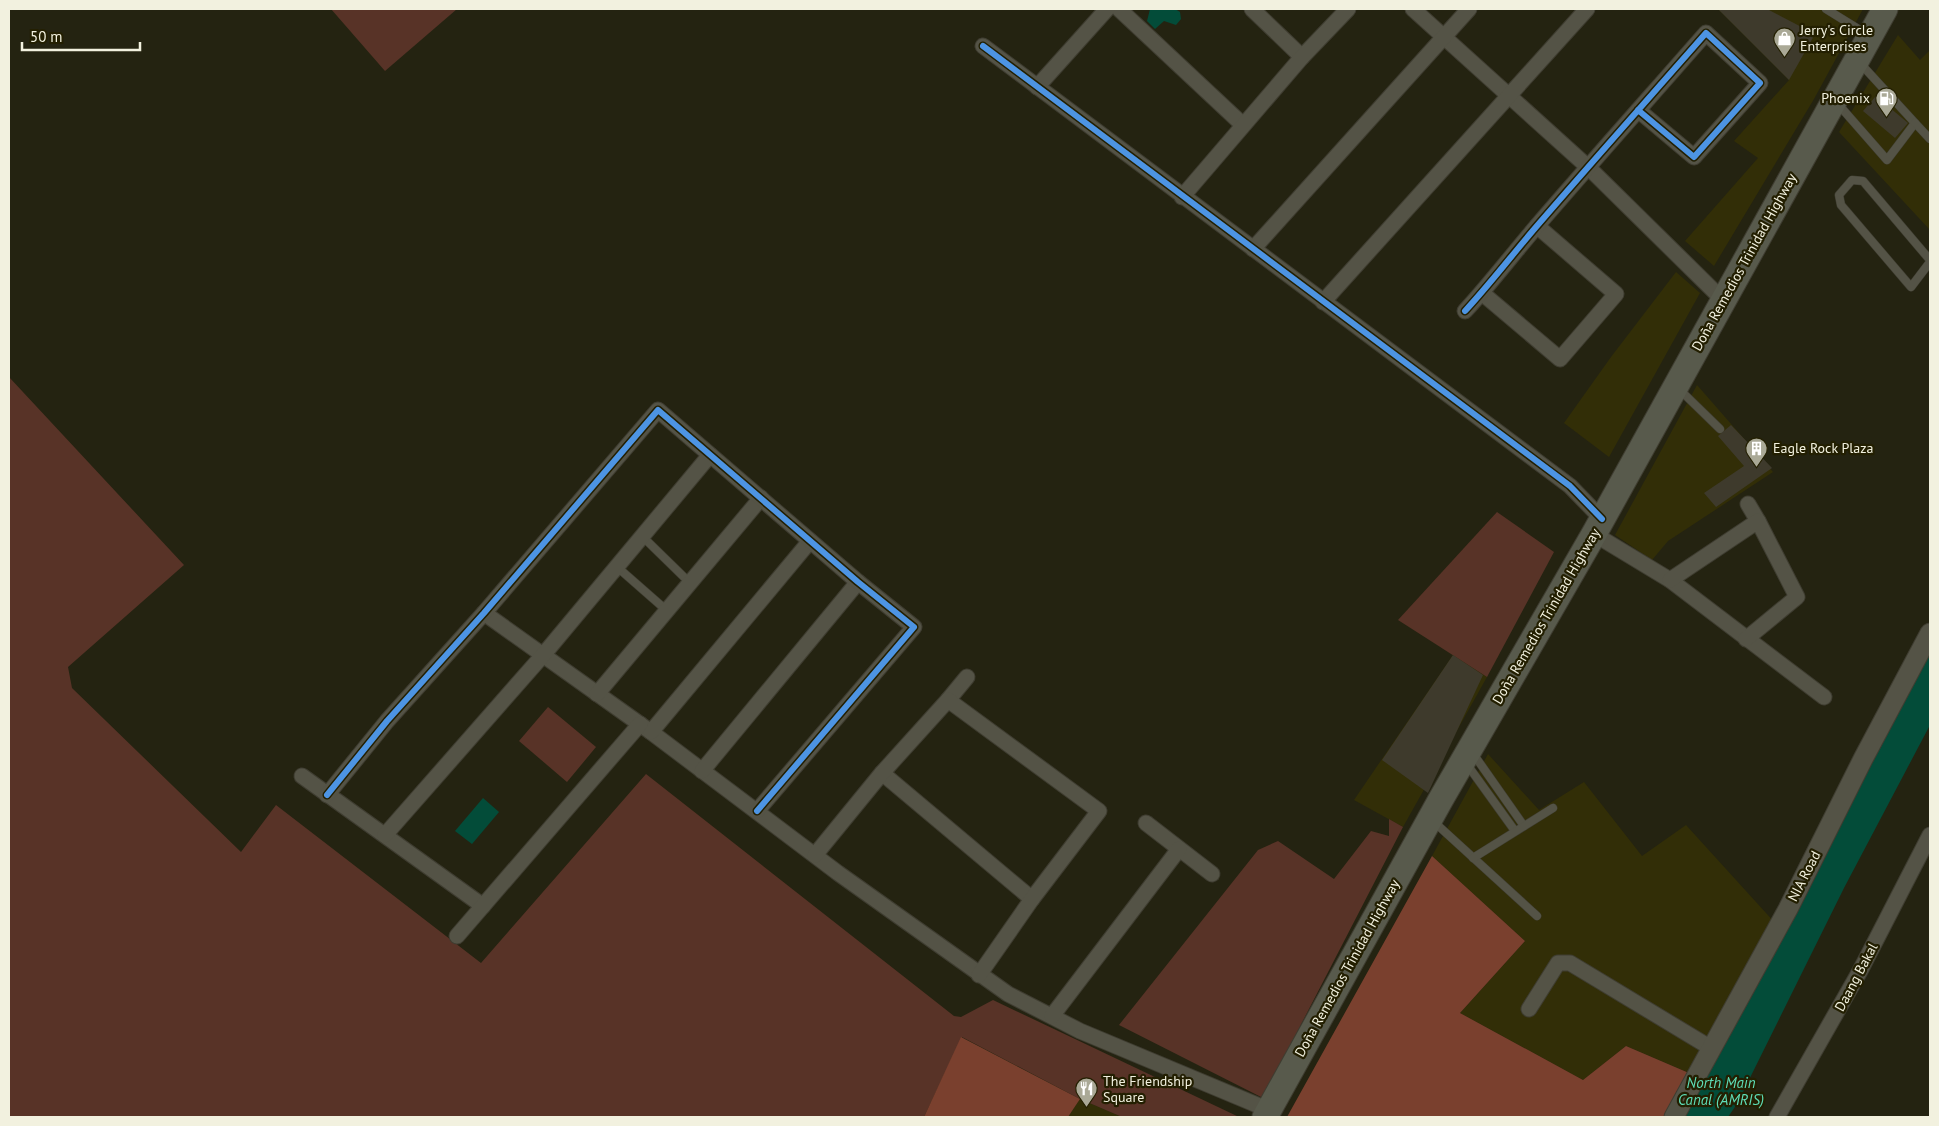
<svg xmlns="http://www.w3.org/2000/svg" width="1939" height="1126" font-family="'PT Sans',sans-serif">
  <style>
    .built { fill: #322e07 }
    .green { fill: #583327 }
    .forest { fill: #7a402e }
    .water { fill: #034c39 }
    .building { fill: #3e3a2c }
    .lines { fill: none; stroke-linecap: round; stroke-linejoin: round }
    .service-casing { stroke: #3f3d31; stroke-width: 9 }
    .minor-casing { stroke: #3f3d31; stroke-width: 17 }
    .tertiary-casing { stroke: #3f3d31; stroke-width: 21 }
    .trunk-casing { stroke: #3f3d31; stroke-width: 27 }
    .service { stroke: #545346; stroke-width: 8 }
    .minor { stroke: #545346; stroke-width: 15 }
    .tertiary { stroke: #545346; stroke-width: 19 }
    .trunk { stroke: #585a4c; stroke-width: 25 }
    .cycleway-casing { stroke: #231f01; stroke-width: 9 }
    .cycleway { stroke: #4d94e3; stroke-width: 6 }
    .labels { text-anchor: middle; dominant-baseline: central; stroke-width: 4.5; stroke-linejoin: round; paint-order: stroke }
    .poi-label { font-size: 14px; fill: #f2f1df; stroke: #231f01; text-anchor: start }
    .street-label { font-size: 14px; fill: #f2f1df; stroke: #231f01 }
    .water-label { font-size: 15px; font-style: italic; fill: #5eddb7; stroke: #231f01 }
  </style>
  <rect width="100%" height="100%" fill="#242311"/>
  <g class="built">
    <path d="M1718,9H1863L1814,99L1714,266L1685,241L1758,158L1734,141L1789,80Z"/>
    <path d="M1898,35L1920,60L1930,50V230L1839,132Z"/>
    <path d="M1676,272L1700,293L1609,457L1564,423L1611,357Z"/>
    <path d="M1697,385L1773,472L1668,541L1652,560L1615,535Z"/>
    <path d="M1453,655L1487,677L1403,827L1354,800Z"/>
    <path d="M1488,754L1539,810L1584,782L1642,856L1686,825L1776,924L1689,1073L1626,1046L1583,1080L1460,1013L1525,941L1432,856Z"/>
    <path d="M1080,1099L1122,1117H1068Z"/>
  </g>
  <g class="green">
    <path d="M331,9H457L385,71Z"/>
    <path d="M9,377L184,565L68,667L72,688L241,852L276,805L481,963L646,774L954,1016L961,1017L993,1000L1239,1117H1122L1080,1099L962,1037L924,1117H9Z"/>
    <path d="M1497,512L1554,552L1487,677L1398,620Z"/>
    <path d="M548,707L596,747L567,782L519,741Z"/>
    <path d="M1389,819L1403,827L1263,1098L1119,1025L1258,850L1278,841L1334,879L1371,831L1389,836Z"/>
  </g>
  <g class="forest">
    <path d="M1432,856L1525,941L1460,1013L1583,1080L1626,1046L1689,1073L1665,1117H1287Z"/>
    <path d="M961,1037L1080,1099L1068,1117H924Z"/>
  </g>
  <g class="water">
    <path d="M1150,9H1175L1180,12L1181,19L1176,25L1164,21L1155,29L1147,21Z"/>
    <path d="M1930,653V725L1844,888L1737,1104L1728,1117H1684Z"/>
    <path d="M483,798L499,812L472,844L455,831Z"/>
  </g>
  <g class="building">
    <path d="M1718,9H1767L1815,34L1789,80Z"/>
    <path d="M1876,96L1908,123L1895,138L1863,111Z"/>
    <path d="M1731,425L1772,468L1716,507L1704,493L1744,466L1718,436Z"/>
    <path d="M1453,655L1483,675L1428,793L1382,760Z"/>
  </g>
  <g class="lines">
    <defs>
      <g id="service">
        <path d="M1826,9L1868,35"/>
        <path d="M1838,104L1887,160L1915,123L1860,63"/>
        <path d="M1915,123L1930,139"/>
        <path d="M1930,260L1863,181L1852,180L1839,195L1841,205L1911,287L1930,262"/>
        <path d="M1679,389L1720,429"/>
        <path d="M642,536L689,582"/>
        <path d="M616,566L665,609"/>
        <path d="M1472,752L1524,826"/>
        <path d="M1466,763L1515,831"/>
        <path d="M1433,821L1537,916"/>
        <path d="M1473,858L1553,808"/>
      </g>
      <g id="minor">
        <path d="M1119,9L1243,125"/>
        <path d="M1252,9L1302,57"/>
        <path d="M1413,9L1589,168L1723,300"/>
        <path d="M983,46L1570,486L1602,519"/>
        <path d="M1037,87L1107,9"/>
        <path d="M1182,197L1302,57L1348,9"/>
        <path d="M1253,249L1469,9"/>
        <path d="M1482,293L1560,359L1616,294L1537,226"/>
        <path d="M1323,302L1587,9"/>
        <path d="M1465,311C1490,284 1512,255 1536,227C1592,162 1649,98 1706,33L1760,83L1694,157L1638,110"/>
        <path d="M1748,504L1758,521"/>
        <path d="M1594,534L1670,580L1824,697"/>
        <path d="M1670,580L1758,521L1797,597L1746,639"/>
        <path d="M484,613L651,732L838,873L1008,994L1080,1031L1269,1110"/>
        <path d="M597,694L761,498"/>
        <path d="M948,700L967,677"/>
        <path d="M651,732L810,541"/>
        <path d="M702,771L858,582"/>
        <path d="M882,773L1032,899"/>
        <path d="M302,776L483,906"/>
        <path d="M327,795L387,721L484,613L658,410L858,582L914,627L757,811"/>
        <path d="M1146,823L1212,874"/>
        <path d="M385,835L544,654L710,455"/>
        <path d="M815,855L882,773L948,700L1099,811L1032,899L979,975"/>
        <path d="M457,936L640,724"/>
        <path d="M1529,1009L1558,963H1570L1711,1048"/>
        <path d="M1052,1016L1179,849"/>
        <path d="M1777,1117L1860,971L1930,835"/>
      </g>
      <path id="tertiary" d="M1674,1117L1788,909L1863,759L1930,633"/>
      <path id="trunk" d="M1265,1117L1441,799L1594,534L1885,9"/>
    </defs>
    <use href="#service" class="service-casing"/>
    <use href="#minor" class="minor-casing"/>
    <use href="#tertiary" class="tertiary-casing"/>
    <use href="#trunk" class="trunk-casing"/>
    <use href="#service" class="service"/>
    <use href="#minor" class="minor"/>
    <use href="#tertiary" class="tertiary"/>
    <use href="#trunk" class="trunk"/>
    <defs>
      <g id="cycleway">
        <path d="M983,46L1570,486L1602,519"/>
        <path d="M1465,311C1490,284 1512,255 1536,227C1592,162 1649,98 1706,33L1760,83L1694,157L1638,110"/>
        <path d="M327,795L387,721L484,613L658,410L858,582L914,627L757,811"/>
      </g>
    </defs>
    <use href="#cycleway" class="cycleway-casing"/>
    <use href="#cycleway" class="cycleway"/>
  </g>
  <defs>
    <symbol id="shop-pin" viewBox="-11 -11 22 30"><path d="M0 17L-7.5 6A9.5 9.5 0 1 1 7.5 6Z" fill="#aaa997" stroke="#231f01"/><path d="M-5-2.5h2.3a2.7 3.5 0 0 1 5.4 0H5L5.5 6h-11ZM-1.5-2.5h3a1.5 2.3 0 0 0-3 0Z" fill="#fff"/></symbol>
    <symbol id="fuel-pin" viewBox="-11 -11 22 30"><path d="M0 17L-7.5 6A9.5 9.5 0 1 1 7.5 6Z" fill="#aaa997" stroke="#231f01"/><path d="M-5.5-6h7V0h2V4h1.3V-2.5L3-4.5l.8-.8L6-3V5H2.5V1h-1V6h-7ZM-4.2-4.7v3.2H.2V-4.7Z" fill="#fff"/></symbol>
    <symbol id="building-pin" viewBox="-11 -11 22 30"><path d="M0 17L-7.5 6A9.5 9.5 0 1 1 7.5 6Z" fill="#aaa997" stroke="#231f01"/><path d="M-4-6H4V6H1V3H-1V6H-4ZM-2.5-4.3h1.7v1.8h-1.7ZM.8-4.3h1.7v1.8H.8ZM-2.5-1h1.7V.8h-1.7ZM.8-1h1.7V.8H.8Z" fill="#fff"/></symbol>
    <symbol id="restaurant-pin" viewBox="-11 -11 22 30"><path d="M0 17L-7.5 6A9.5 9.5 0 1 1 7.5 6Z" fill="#aaa997" stroke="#231f01"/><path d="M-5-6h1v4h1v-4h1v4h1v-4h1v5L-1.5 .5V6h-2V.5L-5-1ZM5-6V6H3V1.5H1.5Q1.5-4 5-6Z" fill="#fff"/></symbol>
  </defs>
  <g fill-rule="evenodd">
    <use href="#shop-pin" x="1772" y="26" width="25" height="34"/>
    <use href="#fuel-pin" x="1874" y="86" width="25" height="34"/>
    <use href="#building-pin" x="1744" y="436" width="25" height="34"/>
    <use href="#restaurant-pin" x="1074" y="1076" width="25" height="34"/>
  </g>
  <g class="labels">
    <g class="poi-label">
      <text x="1800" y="30">Jerry's Circle<tspan x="1800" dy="16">Enterprises</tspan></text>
      <text x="1870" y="98" text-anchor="end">Phoenix</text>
      <text x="1773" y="448">Eagle Rock Plaza</text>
      <text x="1103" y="1081">The Friendship<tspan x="1103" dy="16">Square</tspan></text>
    </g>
    <g class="street-label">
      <text transform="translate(1744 262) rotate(-61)">Doña Remedios Trinidad Highway</text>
      <text transform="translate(1546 616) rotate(-60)">Doña Remedios Trinidad Highway</text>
      <text transform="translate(1804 876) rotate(-63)">NIA Road</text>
      <text transform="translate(1347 968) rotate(-61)">Doña Remedios Trinidad Highway</text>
      <text transform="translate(1856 977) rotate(-62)">Daang Bakal</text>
    </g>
    <g class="water-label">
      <text x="1721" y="1082">North Main<tspan x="1721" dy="17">Canal (AMRIS)</tspan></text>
    </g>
  </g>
  <rect width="1939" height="1126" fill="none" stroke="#f2f1df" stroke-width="20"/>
  <path d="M22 42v8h118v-8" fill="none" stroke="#f2f1df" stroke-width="2.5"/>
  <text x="30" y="42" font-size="15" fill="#f2f1df" stroke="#231f01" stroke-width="4" paint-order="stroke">50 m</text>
</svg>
